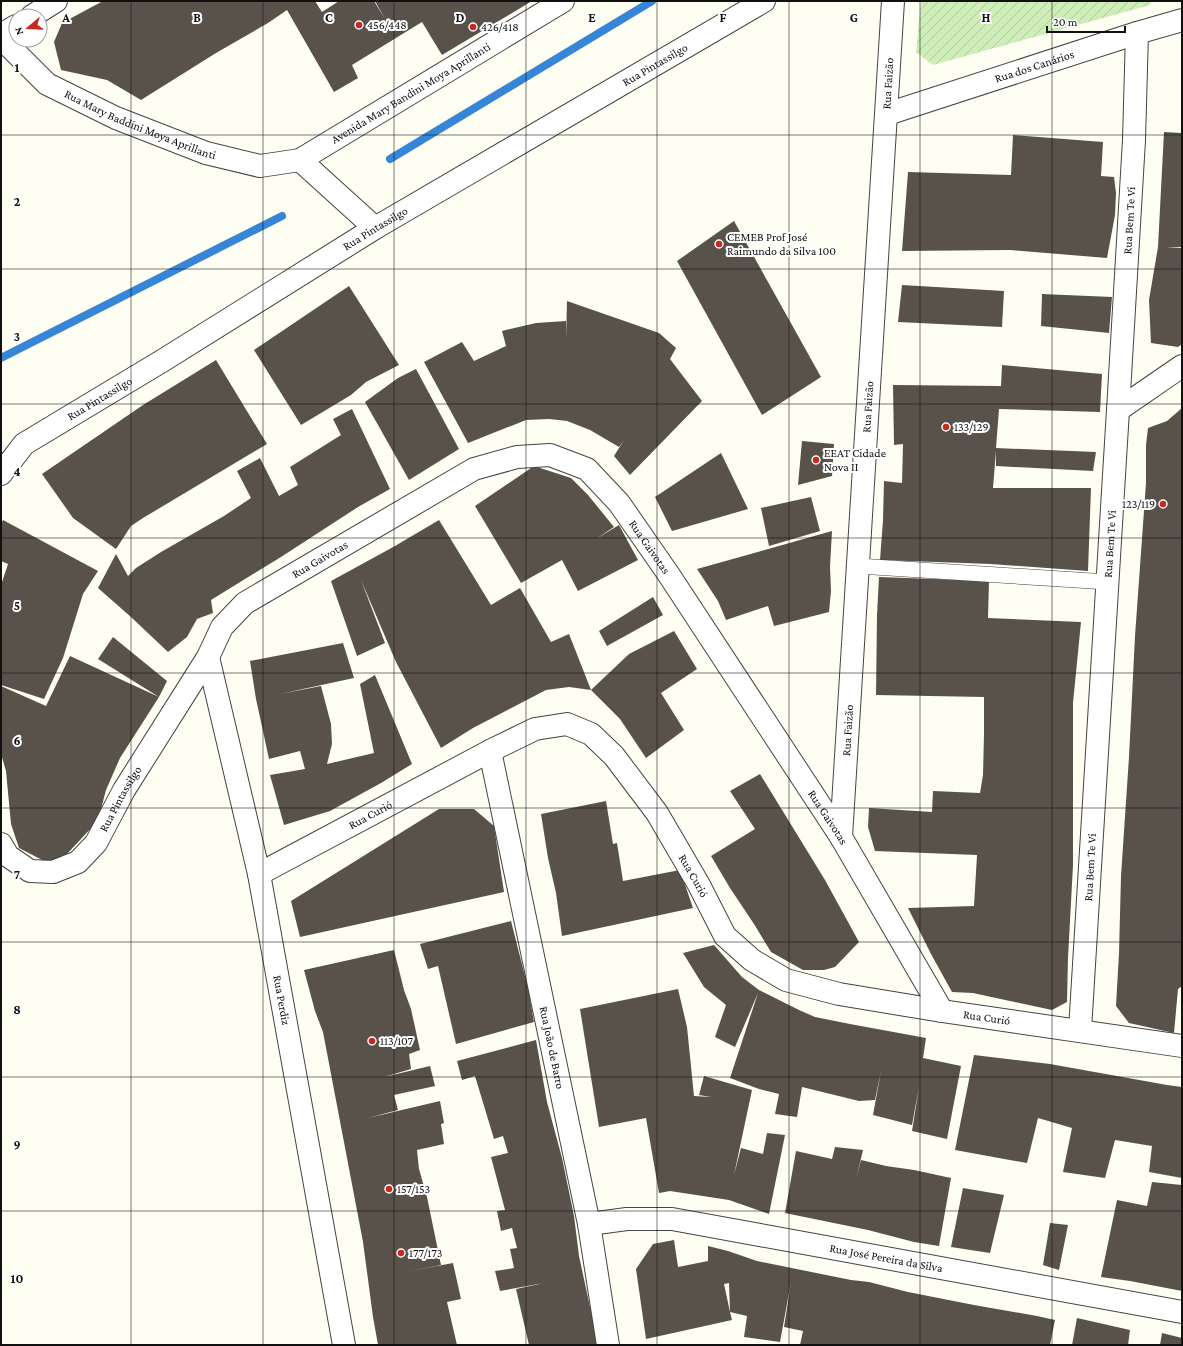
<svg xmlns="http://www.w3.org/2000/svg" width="1183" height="1346" font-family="'Crimson Pro',serif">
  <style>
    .garden { fill: url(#garden-furrows) }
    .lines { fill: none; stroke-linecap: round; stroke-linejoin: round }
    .stream { stroke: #3685d6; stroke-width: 8 }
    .building { fill: #59524b; fill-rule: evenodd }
    .service-casing { stroke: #434343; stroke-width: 16 }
    .minor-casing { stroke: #434343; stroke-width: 24 }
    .tertiary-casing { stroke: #434343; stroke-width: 24 }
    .service { stroke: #fff; stroke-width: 15 }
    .minor { stroke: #fff; stroke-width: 22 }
    .tertiary { stroke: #fff; stroke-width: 22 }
    .grid { fill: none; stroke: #101010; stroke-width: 1; stroke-opacity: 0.55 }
    .poi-dot { fill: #ca281e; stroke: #fff; stroke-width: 1.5 }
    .labels { text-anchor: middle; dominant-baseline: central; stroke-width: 4; stroke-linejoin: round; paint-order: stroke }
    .poi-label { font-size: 12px; fill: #101010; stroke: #fff; text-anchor: start }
    .street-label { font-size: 12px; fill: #101010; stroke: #fff }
    .grid-label { font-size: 13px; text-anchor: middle; font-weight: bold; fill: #101010; stroke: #fff; stroke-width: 4; stroke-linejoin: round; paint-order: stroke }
  </style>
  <defs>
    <pattern id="garden-furrows" width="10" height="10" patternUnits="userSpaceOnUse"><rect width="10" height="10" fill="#ceedb9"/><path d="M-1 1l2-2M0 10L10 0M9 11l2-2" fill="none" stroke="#b0ca9e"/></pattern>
  </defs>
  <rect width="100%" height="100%" fill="#fffef3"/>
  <path class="garden" d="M921,1H1152L1150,5L933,65L916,52Z"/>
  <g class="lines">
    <g class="stream">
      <path d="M390,159L652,1"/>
      <path d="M1,358L282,216"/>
    </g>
  </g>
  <g class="building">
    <path d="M103,1H315L322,12L339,1H374L385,19L375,1H532L442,55L422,22L352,65L358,78L334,92L287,10L268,23L216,53L141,100L107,80L61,70L54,42L62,23Z"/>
    <path d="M1164,132L1182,133V247H1166L1182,248V344L1178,347L1151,343L1149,300L1158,247Z"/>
    <path d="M1013,135L1103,142L1101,176L1114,177L1116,193L1115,215L1107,258L1010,250L902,251L908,172L1011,175Z"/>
    <path d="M734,221L821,377L762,415L677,261Z"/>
    <path d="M902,285L1004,291L1002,327L898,322Z"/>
    <path d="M349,286L399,365L366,382L351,395L301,425L254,350Z"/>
    <path d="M1042,294L1112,297L1109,333L1041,326Z"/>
    <path d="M567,301L659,333L676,348L670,359L702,401L630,475L614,456L624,440L619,447L590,430L567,421L549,419L526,420L468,443L424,362L462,342L474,361L506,346L508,353L502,331L536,323L566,321V338Z"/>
    <path d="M216,360L267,444L143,518L131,526L116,549L73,518L42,474L143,405Z"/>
    <path d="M1002,365L1102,374L1100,412L999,409L996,448L1096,452L1093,471L996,466V451L993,488H1091L1088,571L991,564L880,560L883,520L884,481L902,483L903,444L894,445L893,385L1001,386Z"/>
    <path d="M416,369L459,449L409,480L365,402L398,378Z"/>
    <path d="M1182,408V986L1178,989L1174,1033L1129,1023L1116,1006L1119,953L1121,876L1129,757L1135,636L1146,483V445L1148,428L1167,421Z"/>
    <path d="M352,409L390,489L358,507L281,557L211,600L213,613L197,619L187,637L168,652L131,617L98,588L116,554L128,576L136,568L161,552L224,516L251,498L237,471L260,458L279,496L298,485L290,467L341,435L333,419Z"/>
    <path d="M802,441L834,444L832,476L798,485Z"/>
    <path d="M721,453L748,509L672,531L655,497Z"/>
    <path d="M534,466L571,478L588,495L614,527L596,539L619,525L638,560L578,591L562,560L521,583L475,506Z"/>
    <path d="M811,497L820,531L769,546L761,508Z"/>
    <path d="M3,520L98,571L83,594L63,658L44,699L1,685V585L8,564L1,561V524Z"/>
    <path d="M439,520L491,605L520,588L551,642L569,634L591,690L569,687L546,690L473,728L441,748L396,662L361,580L385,643L357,656L331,581L395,546Z"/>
    <path d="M832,531L830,567L831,591L829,612L774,626L768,606L726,620L718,601L697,569Z"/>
    <path d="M879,577L989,581L988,618L1081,622L1073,703V865L1068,958L1067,1002L1052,1010L973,993L952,992L931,954L908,908L974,906L977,855L875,851L868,827L869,808L932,812L933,791L980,793L983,775L984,734V697L876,695L877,615Z"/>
    <path d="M653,597L663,615L607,646L599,631Z"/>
    <path d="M674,631L697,669L661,693L684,730L646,758L620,719L591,690L629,654Z"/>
    <path d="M113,637L167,681L159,697L120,758L106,790L101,809L94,825L66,855L48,863L19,848L11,824L6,771L1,754V686L46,706L70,656L159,697L98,659Z"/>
    <path d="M343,643L354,678L280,694L321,686L331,724L332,744L327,764L374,753L360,684L375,675L412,764L381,783L330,811L284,825L270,775L305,769L300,751L269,759L256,699L250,661Z"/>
    <path d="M760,774L825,880L859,942L835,967L824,970H803L771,952L754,924L730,888L711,856L755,829L730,791Z"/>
    <path d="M606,801L613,844L617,843L623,881L680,870L693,908L562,936L556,893L548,858L541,814Z"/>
    <path d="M439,809H474L494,826L504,892L300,937L291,901Z"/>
    <path d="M511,921L528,988L534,1022L456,1044L438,966L428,969L420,944Z"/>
    <path d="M714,945L742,977L759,990L799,1010L815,1017L850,1024L926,1038L923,1058L961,1066L947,1139L912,1131L919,1087L912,1125L873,1115L881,1071L875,1100L859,1101L802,1087L797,1117L775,1114L779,1094L759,1089L730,1078L758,993L735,1047L715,1037L726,1005L704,987L683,953Z"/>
    <path d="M394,950L404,990L411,1009L420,1050L409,1054L411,1069L384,1077L430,1066L435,1086L394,1095L398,1110L368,1118L440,1101L444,1123L441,1124L444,1144L417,1150L419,1169L427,1197L441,1265L405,1272L453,1263L461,1299L447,1302L457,1345H378L373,1317L363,1242L323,1032L315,1011L304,970Z"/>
    <path d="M678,989L687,1027L694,1096L711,1097L699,1095L704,1076L752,1090L734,1175L741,1148L763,1154L767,1133L785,1135L769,1214L729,1200L670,1191L659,1193L646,1118L599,1127L580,1009Z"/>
    <path d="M536,1040L547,1102L562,1158L574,1216L579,1256L595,1330L596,1345H529L516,1289L544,1283L500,1291L495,1271L514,1268L510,1249L517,1248L512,1228L501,1231L497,1211L505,1210L491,1157L508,1153L503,1136L494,1139L475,1076L462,1080L457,1061Z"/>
    <path d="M974,1055L1050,1064L1167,1085L1182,1087V1178L1149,1172L1152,1146L1115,1140L1105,1178L1063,1172L1072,1128L1038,1118L1027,1163L955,1150Z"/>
    <path d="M835,1147L863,1150L856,1179L861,1160L886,1166L914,1170L951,1178L939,1246L914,1242L868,1230L785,1213L796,1151L832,1159Z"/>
    <path d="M1152,1182L1182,1185V1291L1130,1281L1101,1277L1117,1200L1147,1206Z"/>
    <path d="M963,1188L1004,1195L990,1253L951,1247Z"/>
    <path d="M1050,1223L1068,1225L1059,1270L1043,1265Z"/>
    <path d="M674,1240L678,1267L708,1261V1246L728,1251L757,1261L851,1280L869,1282L908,1292L974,1305L1037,1316L1055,1320L1050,1345H800L803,1331L784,1327L791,1282L780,1342L744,1337L747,1316L730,1312L732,1320L646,1339L636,1269L653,1244ZM729,1283L730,1312L724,1284Z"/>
    <path d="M1077,1318L1130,1330L1128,1345H1072Z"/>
    <path d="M1162,1333L1182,1338V1345H1160Z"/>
  </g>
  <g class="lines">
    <defs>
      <path id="service" d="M858,566L1108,582"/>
      <g id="minor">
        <path id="s1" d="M1,38L47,84L116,118L206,153L260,166L300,160L563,1"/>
        <path id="s2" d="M887,114L1137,33L1182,20"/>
        <path d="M300,160L375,228"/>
        <path d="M1118,410L1182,366"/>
        <path id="s3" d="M1,474L24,444L162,361L375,228L764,1"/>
        <path id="s4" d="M208,657L259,874L344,1345"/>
        <path id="s5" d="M490,751L589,1224L608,1345"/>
        <path id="s6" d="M841,837L893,1"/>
        <path id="s7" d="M1,844L8,856L30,871L53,872L78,862L96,843L124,790L208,657L222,627L245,603L474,469L517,457L550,455L587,469L619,503L669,575L841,837L942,1011"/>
        <path id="s8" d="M259,874L490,751L535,729L567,724L591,734L614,756L657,813L699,885L725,936L752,960L786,980L839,994L942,1011L1182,1046"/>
        <path id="s9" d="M1080,1030L1118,410L1134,140L1137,33"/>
        <path id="s10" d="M589,1224L627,1219H672L1182,1312"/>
      </g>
      <g id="tertiary">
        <path d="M32,16L56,1"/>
        <path d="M1,35L16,26"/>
      </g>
    </defs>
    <use href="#service" class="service-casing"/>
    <use href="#minor" class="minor-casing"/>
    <use href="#tertiary" class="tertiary-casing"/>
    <use href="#service" class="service"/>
    <use href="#minor" class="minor"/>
    <use href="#tertiary" class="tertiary"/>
  </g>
  <path class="grid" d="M131,1V1345M263,1V1345M394,1V1345M526,1V1345M657,1V1345M789,1V1345M920,1V1345M1052,1V1345M1,135H1182M1,269H1182M1,404H1182M1,538H1182M1,673H1182M1,808H1182M1,942H1182M1,1077H1182M1,1211H1182"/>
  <g class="poi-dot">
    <circle cx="359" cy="25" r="4"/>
    <circle cx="473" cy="27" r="4"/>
    <circle cx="719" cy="244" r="4"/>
    <circle cx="946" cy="427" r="4"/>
    <circle cx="816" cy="460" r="4"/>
    <circle cx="1163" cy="504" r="4"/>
    <circle cx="372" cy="1041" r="4"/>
    <circle cx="389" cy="1189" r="4"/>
    <circle cx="401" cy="1253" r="4"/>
  </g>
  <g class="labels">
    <g class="poi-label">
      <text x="367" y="25">456/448</text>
      <text x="481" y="27">426/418</text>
      <text x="727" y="237">CEMEB Prof José<tspan x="727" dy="14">Raimundo da Silva 100</tspan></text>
      <text x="954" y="427">133/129</text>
      <text x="824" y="453">EEAT Cidade<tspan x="824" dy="14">Nova II</tspan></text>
      <text x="1155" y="504" text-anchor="end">123/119</text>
      <text x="380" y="1041">113/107</text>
      <text x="397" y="1189">157/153</text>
      <text x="409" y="1253">177/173</text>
    </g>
    <g class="street-label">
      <text stroke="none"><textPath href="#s3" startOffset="774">Rua Pintassilgo</textPath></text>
      <text stroke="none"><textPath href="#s2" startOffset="155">Rua dos Canários</textPath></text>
      <text stroke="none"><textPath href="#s6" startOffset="755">Rua Faizão</textPath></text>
      <text stroke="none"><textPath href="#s1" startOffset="464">Avenida Mary Bandini Moya Aprillanti</textPath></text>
      <text stroke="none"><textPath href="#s1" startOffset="167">Rua Mary Baddini Moya Aprillanti</textPath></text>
      <text stroke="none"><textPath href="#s9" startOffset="811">Rua Bem Te Vi</textPath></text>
      <text stroke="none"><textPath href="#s3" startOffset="450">Rua Pintassilgo</textPath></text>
      <text stroke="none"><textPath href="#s3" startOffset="126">Rua Pintassilgo</textPath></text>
      <text stroke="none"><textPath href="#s6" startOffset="431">Rua Faizão</textPath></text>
      <text stroke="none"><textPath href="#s9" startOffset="487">Rua Bem Te Vi</textPath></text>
      <text stroke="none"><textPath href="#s7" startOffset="883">Rua Gaivotas</textPath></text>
      <text stroke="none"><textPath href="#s7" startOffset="487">Rua Gaivotas</textPath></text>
      <text stroke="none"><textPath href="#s6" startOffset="107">Rua Faizão</textPath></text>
      <text stroke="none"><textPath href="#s7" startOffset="167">Rua Pintassilgo</textPath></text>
      <text stroke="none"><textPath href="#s8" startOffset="126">Rua Curió</textPath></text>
      <text stroke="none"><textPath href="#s7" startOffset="1207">Rua Gaivotas</textPath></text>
      <text stroke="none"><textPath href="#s9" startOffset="163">Rua Bem Te Vi</textPath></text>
      <text stroke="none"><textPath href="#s8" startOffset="546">Rua Curió</textPath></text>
      <text stroke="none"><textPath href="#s4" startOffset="351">Rua Perdiz</textPath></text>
      <text stroke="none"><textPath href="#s8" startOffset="894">Rua Curió</textPath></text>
      <text stroke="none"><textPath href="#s5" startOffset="303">Rua João de Barro</textPath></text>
      <text stroke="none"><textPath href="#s10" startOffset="301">Rua José Pereira da Silva</textPath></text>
    </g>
  </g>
  <g class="grid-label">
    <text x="66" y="22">A</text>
    <text x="197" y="22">B</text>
    <text x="329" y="22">C</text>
    <text x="460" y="22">D</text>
    <text x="592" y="22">E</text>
    <text x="723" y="22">F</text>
    <text x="854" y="22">G</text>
    <text x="986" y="22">H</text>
    <text x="17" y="72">1</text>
    <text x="17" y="206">2</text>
    <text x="17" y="341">3</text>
    <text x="17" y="476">4</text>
    <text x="17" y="610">5</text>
    <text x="17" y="745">6</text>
    <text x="17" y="879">7</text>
    <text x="17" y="1014">8</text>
    <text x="17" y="1149">9</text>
    <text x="17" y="1283">10</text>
  </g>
  <rect width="1183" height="1346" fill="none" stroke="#101010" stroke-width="4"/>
  <g transform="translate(28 28) rotate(251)"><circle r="19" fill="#ffffff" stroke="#9f9f9f"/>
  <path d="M0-3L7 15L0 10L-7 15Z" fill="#ca281e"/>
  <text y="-6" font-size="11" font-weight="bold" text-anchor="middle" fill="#101010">N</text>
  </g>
  <path d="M1047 26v6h78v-6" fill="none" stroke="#101010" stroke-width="2"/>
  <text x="1053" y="26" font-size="12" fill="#101010" stroke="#ffffff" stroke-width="3" paint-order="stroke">20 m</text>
</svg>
